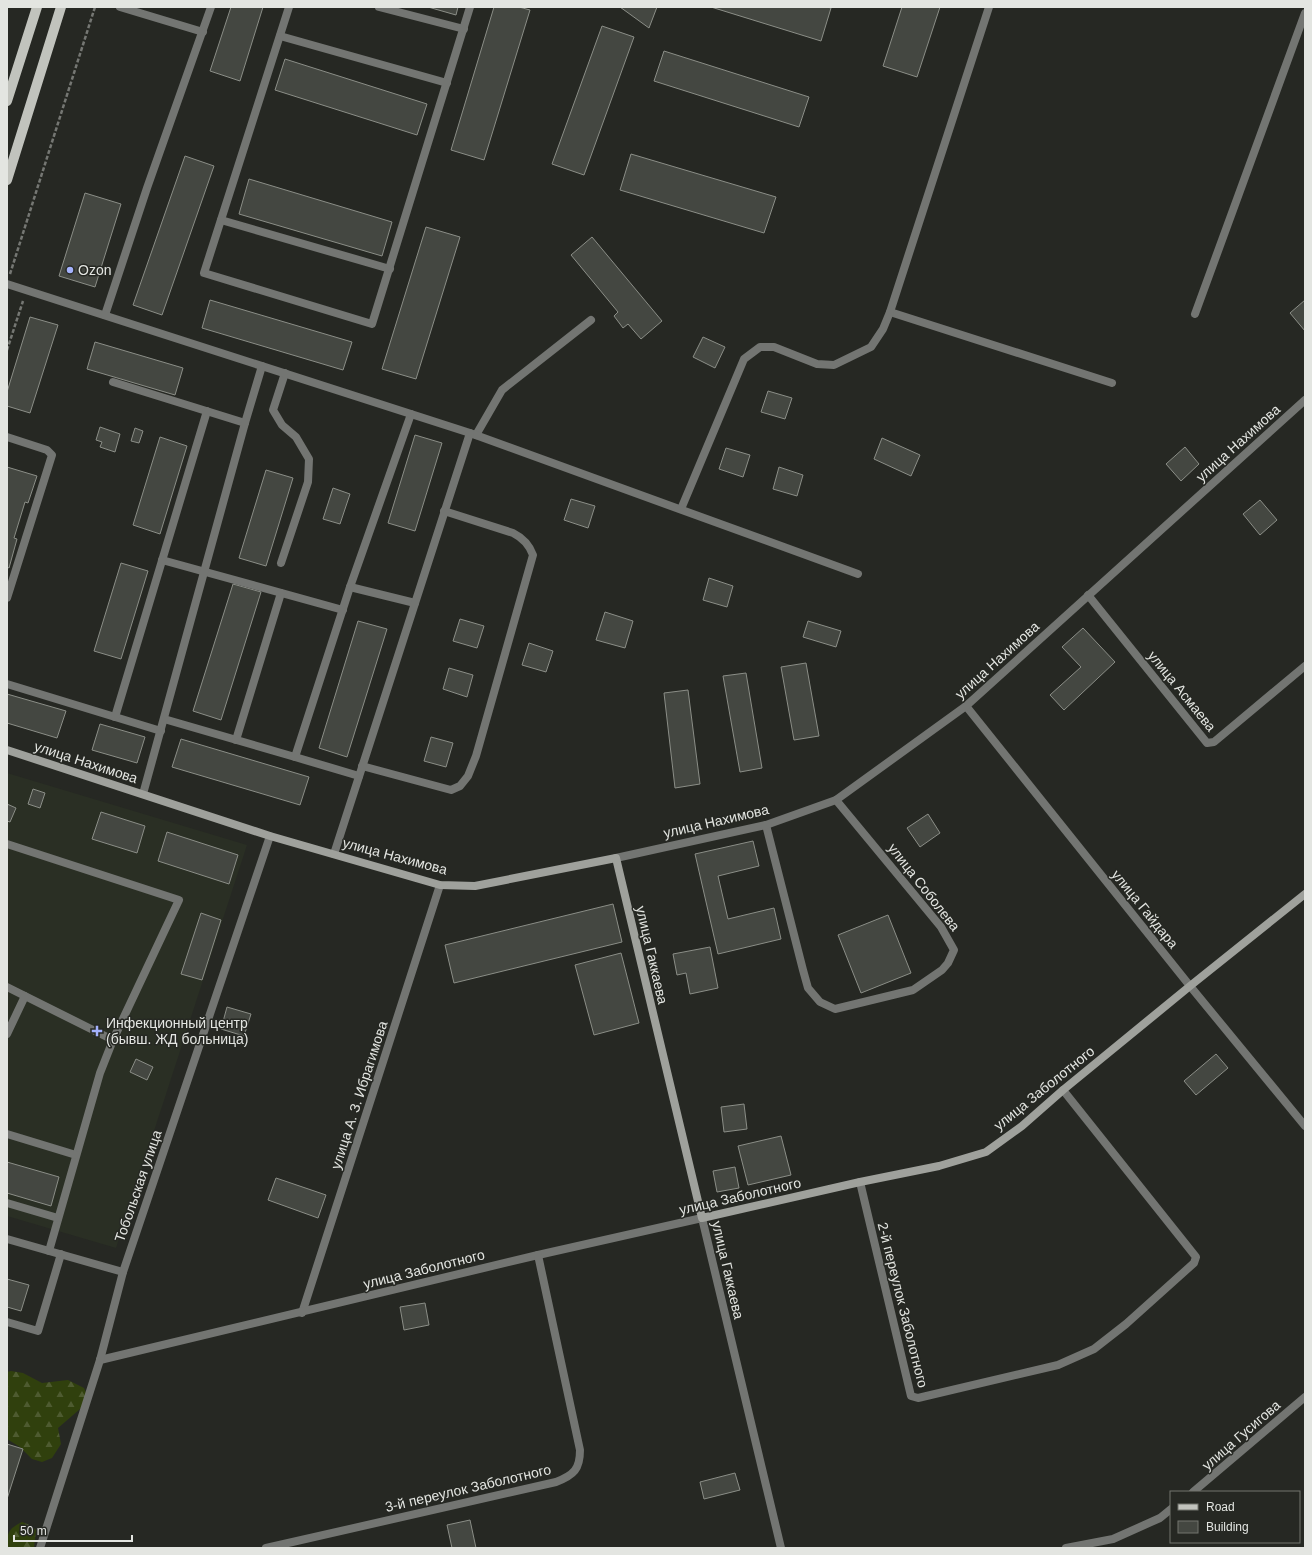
<svg xmlns="http://www.w3.org/2000/svg" width="1312" height="1555" font-family="Arial,sans-serif">
  <style>
    .built { fill: #2a2f24 }
    .forest { fill: url(#forest-firs) }
    .building { fill: #444741; stroke: #8b8e87 }
    .lines { fill: none; stroke-linecap: round; stroke-linejoin: round }
    .path { stroke: #757773; stroke-width: 2.5; stroke-dasharray: 4 2; stroke-linecap: butt }
    .lane { stroke: #737572; stroke-width: 8 }
    .street { stroke: #737572; stroke-width: 8 }
    .secondary { stroke: #9fa19c; stroke-width: 8 }
    .primary { stroke: #c1c3bd; stroke-width: 10 }
    .poi-dot { fill: #a4b2fc; stroke: #262823; stroke-width: 1.5 }
    .labels { text-anchor: middle; dominant-baseline: central; stroke-width: 3; stroke-linejoin: round; paint-order: stroke }
    .poi-label { font-size: 14px; fill: #e3e5e1; stroke: #262823; text-anchor: start }
    .street-label { font-size: 14px; fill: #e3e5e1; stroke: #262823 }
  </style>
  <defs>
    <pattern id="forest-firs" width="22" height="20" patternUnits="userSpaceOnUse"><rect width="22" height="20" fill="#30400d"/><path d="M5 1l3.5 6h-7zM16 11l3.5 6h-7z" fill="#4e5b30"/></pattern>
  </defs>
  <rect width="100%" height="100%" fill="#262823"/>
  <path class="built" d="M7,773L247,845L116,1248L7,1216Z"/>
  <g class="forest">
    <path d="M11,1371L23,1373L42,1383L68,1380L84,1388L88,1397L87,1403L58,1428L61,1444L52,1458L42,1462L32,1459L20,1447L7,1439V1372Z"/>
    <path d="M22,1522L32,1526L36,1530L34,1548H7C7,1533 8,1529 22,1522Z"/>
  </g>
  <g class="building">
    <path d="M231,7H263L240,81L210,71Z"/>
    <path d="M428,7H458L456,15Z"/>
    <path d="M494,7H519L530,10L484,160L451,150Z"/>
    <path d="M620,7H657L649,28Z"/>
    <path d="M711,7H827L831,8L821,41Z"/>
    <path d="M902,7H940L917,77L883,66Z"/>
    <path d="M602,26L634,37L584,175L552,164Z"/>
    <path d="M664,51L809,97L799,127L654,81Z"/>
    <path d="M285,59L427,104L417,135L275,90Z"/>
    <path d="M631,154L776,197L764,233L620,190Z"/>
    <path d="M185,156L214,166L162,315L133,305Z"/>
    <path d="M249,179L392,222L382,256L239,214Z"/>
    <path d="M85,193L121,204L95,287L59,276Z"/>
    <path d="M426,227L460,237L416,379L382,369Z"/>
    <path d="M592,237L662,321L641,339L628,324L623,328L614,316L618,312L571,255Z"/>
    <path d="M210,300L352,342L343,370L202,328Z"/>
    <path d="M1305,300V331L1290,313Z"/>
    <path d="M30,317L58,325L30,413L7,406V392Z"/>
    <path d="M703,337L725,347L715,368L693,357Z"/>
    <path d="M95,342L183,368L175,395L87,369Z"/>
    <path d="M768,391L792,398L785,419L761,412Z"/>
    <path d="M100,427L120,434L115,452L100,447L102,442L96,440Z"/>
    <path d="M135,428L143,431L139,443L131,441Z"/>
    <path d="M415,435L442,443L415,531L388,523Z"/>
    <path d="M160,437L187,446L160,534L133,525Z"/>
    <path d="M882,438L920,455L911,476L874,459Z"/>
    <path d="M1185,447L1199,464L1181,481L1166,464Z"/>
    <path d="M726,448L750,455L743,477L719,469Z"/>
    <path d="M7,467L37,476L28,503L25,502L14,538L17,539L9,568L7,567Z"/>
    <path d="M779,467L803,475L797,496L773,489Z"/>
    <path d="M266,470L293,478L266,566L239,558Z"/>
    <path d="M333,488L350,494L340,524L323,519Z"/>
    <path d="M571,499L595,506L588,528L564,520Z"/>
    <path d="M1260,500L1277,520L1260,535L1243,514Z"/>
    <path d="M121,563L148,571L121,659L94,651Z"/>
    <path d="M709,578L733,586L727,607L703,600Z"/>
    <path d="M233,584L261,592L221,720L193,711Z"/>
    <path d="M605,612L633,621L625,648L596,640Z"/>
    <path d="M460,619L484,626L477,648L453,641Z"/>
    <path d="M358,621L387,629L347,757L319,748Z"/>
    <path d="M808,621L841,631L836,647L803,637Z"/>
    <path d="M1083,628L1115,662L1064,710L1050,695L1081,667L1062,647Z"/>
    <path d="M529,643L553,651L546,672L522,665Z"/>
    <path d="M806,663L819,736L794,740L781,667Z"/>
    <path d="M449,668L473,675L467,697L443,689Z"/>
    <path d="M746,673L762,768L740,772L723,676Z"/>
    <path d="M688,690L700,784L675,788L664,693Z"/>
    <path d="M7,694L66,711L57,738L7,723Z"/>
    <path d="M100,724L145,737L137,763L92,750Z"/>
    <path d="M431,737L453,743L446,767L424,761Z"/>
    <path d="M181,739L309,777L300,805L172,767Z"/>
    <path d="M33,789L45,793L40,808L28,804Z"/>
    <path d="M7,804L16,808L10,822L7,821Z"/>
    <path d="M101,812L145,826L137,853L92,839Z"/>
    <path d="M928,814L940,833L920,847L907,828Z"/>
    <path d="M167,832L238,855L229,884L158,861Z"/>
    <path d="M753,841L759,866L718,876L728,919L774,908L781,939L718,954L695,854Z"/>
    <path d="M613,904L622,942L454,983L445,945Z"/>
    <path d="M201,913L221,920L202,980L181,974Z"/>
    <path d="M888,915L911,973L861,993L838,935Z"/>
    <path d="M710,947L718,988L690,994L686,973L677,975L673,954Z"/>
    <path d="M621,953L639,1023L594,1035L575,965Z"/>
    <path d="M227,1007L251,1014L244,1036L221,1029Z"/>
    <path d="M1216,1054L1228,1068L1196,1095L1184,1081Z"/>
    <path d="M136,1059L153,1067L147,1080L130,1072Z"/>
    <path d="M744,1104L747,1129L724,1132L721,1107Z"/>
    <path d="M781,1136L791,1175L748,1185L738,1146Z"/>
    <path d="M7,1162L59,1177L51,1206L7,1193Z"/>
    <path d="M735,1167L739,1188L717,1192L713,1171Z"/>
    <path d="M276,1178L326,1195L318,1218L268,1200Z"/>
    <path d="M7,1279L29,1285L21,1311L7,1307Z"/>
    <path d="M425,1303L429,1325L404,1330L400,1307Z"/>
    <path d="M7,1444L23,1449L7,1499Z"/>
    <path d="M735,1473L740,1490L704,1499L700,1482Z"/>
    <path d="M470,1520L476,1548H452L447,1525Z"/>
  </g>
  <g class="lines">
    <g class="path">
      <path d="M10,274L95,7"/>
      <path d="M7,350L23,301"/>
    </g>
    <g class="lane">
      <path d="M120,7L203,32"/>
      <path d="M289,7L204,273L372,324L470,7"/>
      <path d="M379,7L464,29"/>
      <path d="M280,36L447,83"/>
      <path d="M221,220L390,269"/>
      <path d="M890,312L1112,383"/>
      <path d="M1195,314L1305,13"/>
      <path d="M105,315L147,188L211,7"/>
      <path d="M113,382L245,423"/>
      <path d="M476,435L502,390L591,320"/>
      <path d="M7,437L47,450L52,455L7,598"/>
      <path d="M681,509L744,359L760,347H774L817,364L834,365L871,347L883,329L890,312L989,7"/>
      <path d="M162,560L343,610"/>
      <path d="M281,563L308,482L309,459L296,437L282,425L273,410L285,373"/>
      <path d="M350,587L415,603"/>
      <path d="M7,684L161,731"/>
      <path d="M115,717L207,411"/>
      <path d="M164,719L295,757"/>
      <path d="M236,740L281,593"/>
      <path d="M362,766L451,790L460,786L468,776L476,756L533,555C529,544 523,538 513,533L444,511"/>
      <path d="M359,776L295,757L350,587L411,414"/>
      <path d="M143,794L245,423L262,366"/>
      <path d="M7,844L179,900L113,1040L100,1073L49,1251"/>
      <path d="M7,987L113,1040"/>
      <path d="M7,1034L25,996"/>
      <path d="M7,1134L76,1155"/>
      <path d="M7,1203L58,1218"/>
      <path d="M7,1322L38,1331L61,1254"/>
    </g>
    <g class="street">
      <path d="M7,284L470,433L858,574"/>
      <path d="M1088,595L1207,743L1214,742L1305,666"/>
      <path d="M966,706L1190,986L1305,1126"/>
      <path d="M766,825L803,970L808,988L820,1002L835,1009L913,990L942,970L948,963L954,950L941,927L836,800"/>
      <path d="M334,854L470,433"/>
      <path d="M616,858L766,825L836,800L966,706L1305,400"/>
      <path d="M860,1182L911,1396L918,1398L1058,1365L1094,1349L1126,1324L1194,1263L1196,1257L1063,1090"/>
      <path d="M7,1239L123,1272"/>
      <path d="M302,1313L440,885"/>
      <path d="M100,1360L538,1255L702,1218L781,1548"/>
      <path d="M1193,1492L1305,1397"/>
      <path d="M40,1548L100,1360L123,1272L270,836"/>
      <path d="M266,1548L556,1482C574,1475 580,1469 580,1450L538,1255"/>
      <path d="M1066,1548L1113,1539L1160,1518L1171,1509"/>
    </g>
    <path class="secondary" d="M7,750L270,836L440,885L475,886L616,858L702,1218L860,1182L939,1166L986,1152L1022,1126L1063,1090L1190,986L1305,894"/>
    <g class="primary">
      <path d="M7,101L37,7"/>
      <path d="M7,180L61,7"/>
    </g>
  </g>
  <g class="poi-dot">
    <circle cx="70" cy="270" r="4"/>
    <path d="M95 1025h4v4h4v4h-4v4h-4v-4h-4v-4h4z"/>
  </g>
  <g class="labels">
    <g class="poi-label">
      <text x="78" y="270">Ozon</text>
      <text x="106" y="1023">Инфекционный центр<tspan x="106" dy="16">(бывш. ЖД больница)</tspan></text>
    </g>
    <g class="street-label">
      <text transform="translate(1238 443) rotate(-42)">улица Нахимова</text>
      <text transform="translate(997 660) rotate(-42)">улица Нахимова</text>
      <text transform="translate(1182 691) rotate(51)">улица Асмаева</text>
      <text transform="translate(86 762) rotate(18)">улица Нахимова</text>
      <text transform="translate(716 821) rotate(-13)">улица Нахимова</text>
      <text transform="translate(395 856) rotate(15)">улица Нахимова</text>
      <text transform="translate(924 887) rotate(52)">улица Соболева</text>
      <text transform="translate(1145 909) rotate(51)">улица Гайдара</text>
      <text transform="translate(652 955) rotate(77)">улица Гаккаева</text>
      <text transform="translate(1044 1088) rotate(-39)">улица Заболотного</text>
      <text transform="translate(359 1095) rotate(-72)">улица А. З. Ибрагимова</text>
      <text transform="translate(138 1186) rotate(-71)">Тобольская улица</text>
      <text transform="translate(740 1196) rotate(-13)">улица Заболотного</text>
      <text transform="translate(424 1269) rotate(-14)">улица Заболотного</text>
      <text transform="translate(728 1270) rotate(77)">улица Гаккаева</text>
      <text transform="translate(903 1305) rotate(76)">2-й переулок Заболотного</text>
      <text transform="translate(1241 1435) rotate(-41)">улица Гусигова</text>
      <text transform="translate(468 1488) rotate(-13)">3-й переулок Заболотного</text>
    </g>
  </g>
  <rect width="1312" height="1555" fill="none" stroke="#e3e5e1" stroke-width="16"/>
  <rect x="1170" y="1491" width="130" height="52" fill="#262823" stroke="#72746f"/>
  <rect x="1178" y="1504" width="20" height="6" fill="#c1c3bd" stroke="#72746f"/>
  <text x="1206" y="1511" font-size="12" fill="#e3e5e1">Road</text>
  <rect x="1178" y="1521" width="20" height="12" fill="#444741" stroke="#72746f"/>
  <text x="1206" y="1531" font-size="12" fill="#e3e5e1">Building</text>
  <path d="M14 1535v6h118v-6" fill="none" stroke="#e3e5e1" stroke-width="2"/>
  <text x="20" y="1535" font-size="12" fill="#e3e5e1" stroke="#262823" stroke-width="3" paint-order="stroke">50 m</text>
</svg>
